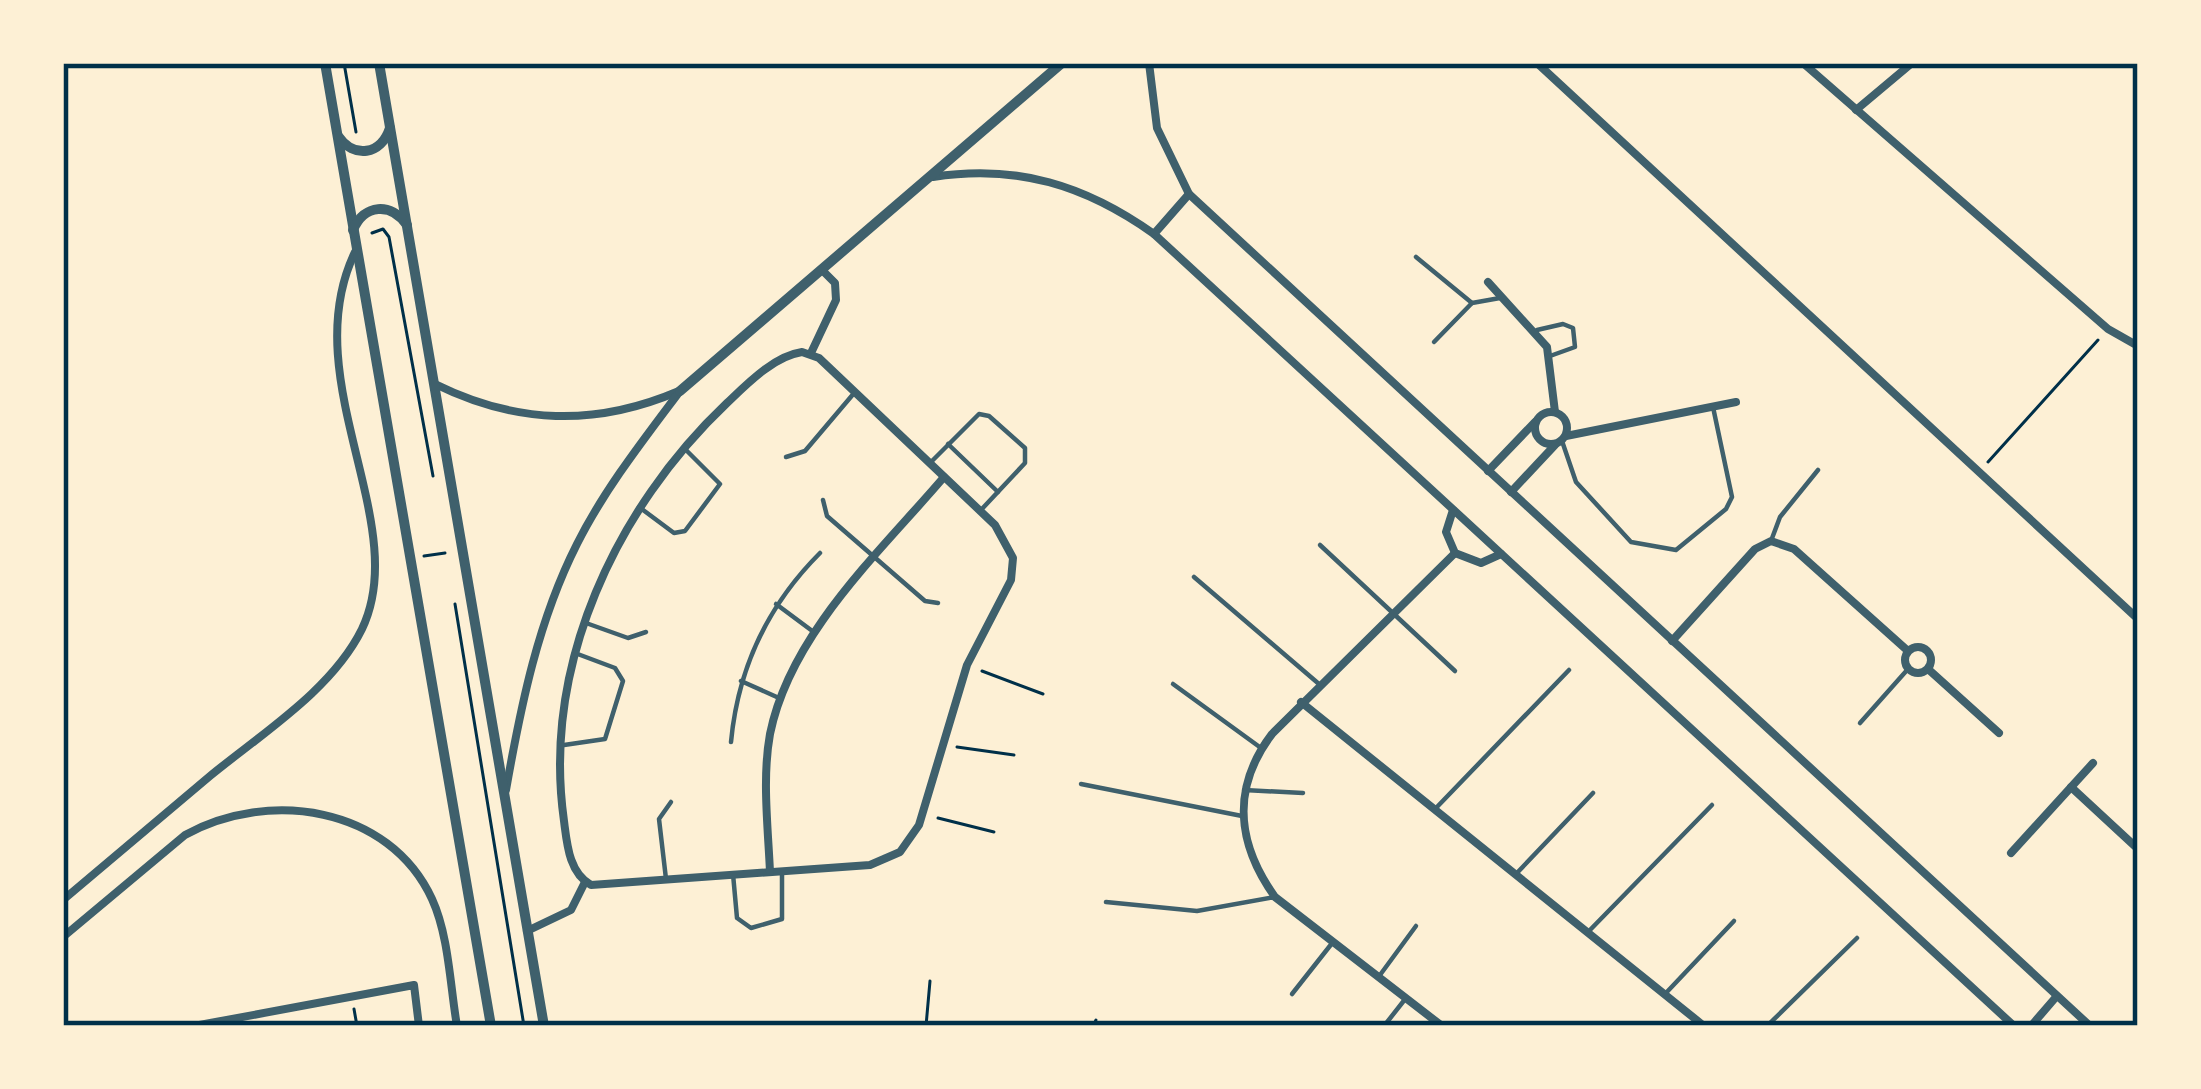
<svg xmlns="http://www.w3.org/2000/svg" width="2201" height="1089" font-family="Figtree,sans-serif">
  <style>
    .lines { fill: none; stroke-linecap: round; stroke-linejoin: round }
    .path { stroke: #003049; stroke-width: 3 }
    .service { stroke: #3f606c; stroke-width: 4.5 }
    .minor { stroke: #3f606c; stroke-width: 8 }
    .tertiary { stroke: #3f606c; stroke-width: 10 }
    .neatline { fill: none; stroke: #003049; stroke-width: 4.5 }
  </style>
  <rect width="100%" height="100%" fill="#fdf0d5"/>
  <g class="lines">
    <g class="path">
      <path d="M344,63L356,132"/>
      <path d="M372,233L383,229L389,237L433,476"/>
      <path d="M1988,462L2098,340"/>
      <path d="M424,556L445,553"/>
      <path d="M455,604L524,1026"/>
      <path d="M982,671L1043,694"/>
      <path d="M957,747L1014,755"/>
      <path d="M938,818L994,832"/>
      <path d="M354,1009L357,1026"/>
      <path d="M926,1026L930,981"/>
      <path d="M1093,1026L1096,1020"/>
    </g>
    <g class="service">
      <path d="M1416,257L1472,303"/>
      <path d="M1537,330L1563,324L1573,328L1575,347L1550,356"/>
      <path d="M1434,342L1472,303L1500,298"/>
      <path d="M1562,441L1576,482L1631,542L1676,550L1726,509L1732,497L1713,407"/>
      <path d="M948,444L998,492"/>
      <path d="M786,457L805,451L855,392"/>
      <path d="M930,463L979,414L989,416L1025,448V463L980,511"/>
      <path d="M823,500L827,516L925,601L938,603"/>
      <path d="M639,507L674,533L685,531L720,484L686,450"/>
      <path d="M1771,541L1780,517L1818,470"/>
      <path d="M1320,545L1455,671"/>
      <path d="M1194,577L1319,684"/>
      <path d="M776,604L815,633"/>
      <path d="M586,623L628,638L646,632"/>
      <path d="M741,681L779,698"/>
      <path d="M1173,684L1261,748"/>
      <path d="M1860,723L1908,669"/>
      <path d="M731,742C738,668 767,606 820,553"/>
      <path d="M564,745L605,739L623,681L615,668L575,653"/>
      <path d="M1081,784L1242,816"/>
      <path d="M1244,790L1303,793"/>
      <path d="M1436,808L1569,670"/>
      <path d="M733,874L737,918L751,928L782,919V871"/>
      <path d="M1516,874L1593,793"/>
      <path d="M666,879L659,819L671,802"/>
      <path d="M1106,902L1197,911L1275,897"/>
      <path d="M1590,930L1712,805"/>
      <path d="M1380,975L1416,926"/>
      <path d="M1292,994L1333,942"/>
      <path d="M1665,994L1734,921"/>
      <path d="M1384,1026L1406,998"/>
      <path d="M1767,1026L1857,938"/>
    </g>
    <g class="minor">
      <path d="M1149,63L1157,128L1189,194L2090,1026"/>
      <path d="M1537,63L2138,619"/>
      <path d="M1803,63L2108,329L2138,346"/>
      <path d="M1856,110L1912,63"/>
      <path d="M933,177C1017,164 1085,185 1154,234L2014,1026"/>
      <path d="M1154,234L1189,194"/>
      <path d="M1488,282L1547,347L1555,412"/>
      <path d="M802,352L819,358L995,525L1013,558L1011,580L967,665L919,825L900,852L870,865L591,885C569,873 567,844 564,821C542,665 616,508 727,403C747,384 774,356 802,352Z"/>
      <path d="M811,353L836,300L835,283L822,270"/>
      <path d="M435,384C516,424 595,427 679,391"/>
      <circle cx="1551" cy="428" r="16"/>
      <path d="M1566,436L1736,402"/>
      <path d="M1488,471L1535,422"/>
      <path d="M1511,492L1555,445"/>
      <path d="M1453,510L1446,532L1455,553L1481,563L1501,554"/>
      <path d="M1672,641L1755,549L1771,541L1794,549L1908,651"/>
      <circle cx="1918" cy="660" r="13"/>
      <path d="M1928,669L1999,733"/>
      <path d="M1301,702L1704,1026"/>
      <path d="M2071,787L2138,849"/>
      <path d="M506,790C521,705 538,621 577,544C604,490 644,439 680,391"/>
      <path d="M2011,853L2093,763"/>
      <path d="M770,872C768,827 762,778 770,734C790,634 880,552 944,477"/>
      <path d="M63,900C112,859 161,817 210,776C261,734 332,690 362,629C413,523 294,379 355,252"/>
      <path d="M527,931L571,910L585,882"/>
      <path d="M63,937L185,835C268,789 389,806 432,899C449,936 450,986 457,1026"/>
      <path d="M194,1026L414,985L419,1026"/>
      <path d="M1442,1026L1275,897C1237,844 1231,788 1272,734L1455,553"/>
      <path d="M2031,1026L2056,997"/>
    </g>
    <g class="tertiary">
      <path d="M325,63L491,1026"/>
      <path d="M379,63L544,1026"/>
      <path d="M338,136C354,159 381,155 390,128"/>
      <path d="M353,230C364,204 391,202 407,225"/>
      <path d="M680,391L1062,63"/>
    </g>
  </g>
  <rect width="2201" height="1089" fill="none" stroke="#fdf0d5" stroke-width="132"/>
  <rect x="66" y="66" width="2069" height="957" class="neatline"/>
</svg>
